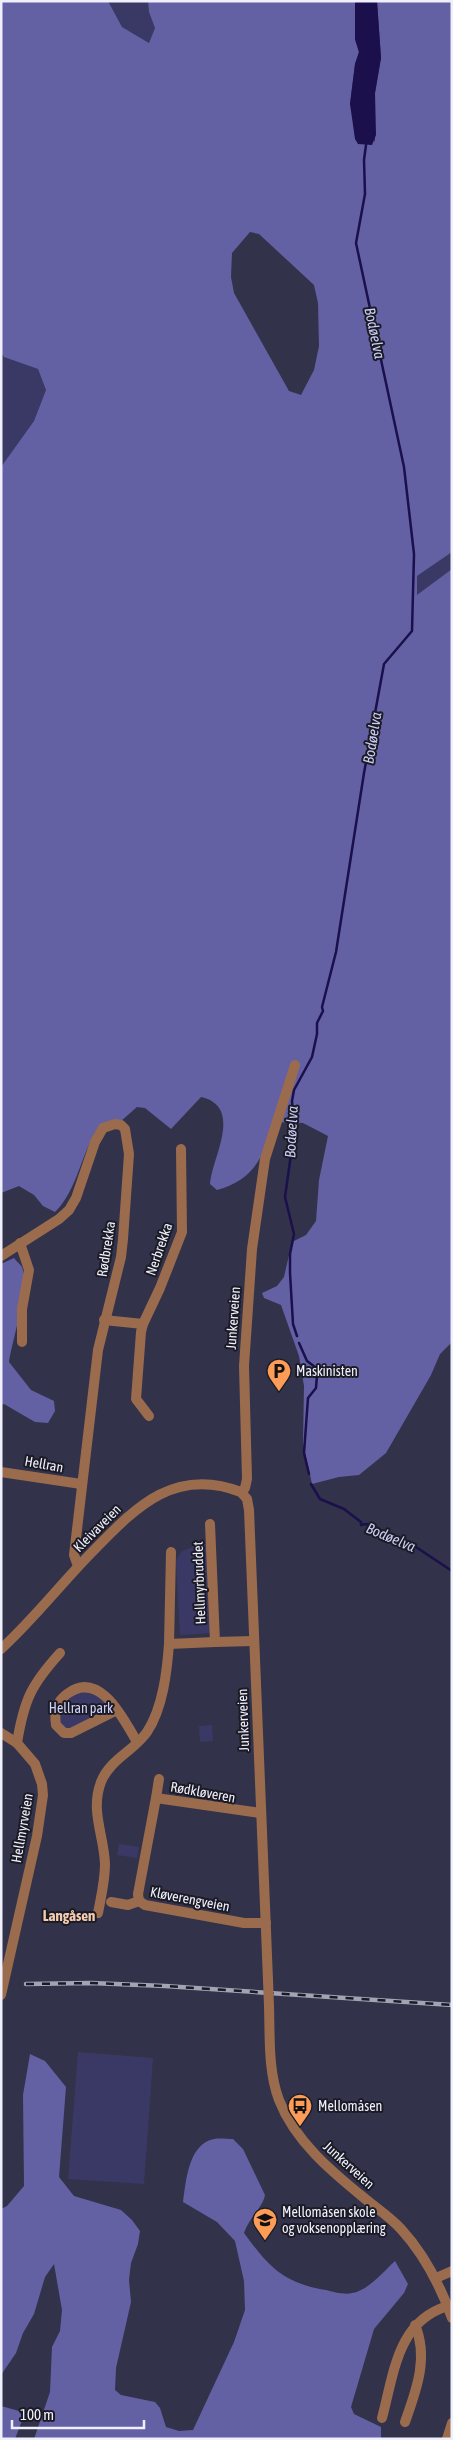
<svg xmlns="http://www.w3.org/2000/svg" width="453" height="2440" font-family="'Asap Condensed',sans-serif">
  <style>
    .green { fill: #3a3965 }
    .forest { fill: #6361a4; fill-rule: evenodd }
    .water { fill: #1b104b }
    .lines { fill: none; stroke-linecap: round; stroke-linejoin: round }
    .stream { stroke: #1b104b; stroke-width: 2.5 }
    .minor { stroke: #9a6c4d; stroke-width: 10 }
    .rail-casing { stroke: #a2a3b4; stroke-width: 4.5 }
    .rail { stroke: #1b1b26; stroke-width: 2.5; stroke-dasharray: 8; stroke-linecap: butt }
    .minor-bridge { stroke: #9a6c4d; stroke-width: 10 }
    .labels { text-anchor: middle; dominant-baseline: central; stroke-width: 4; stroke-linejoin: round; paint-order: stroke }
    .street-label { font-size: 14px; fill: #eff0fc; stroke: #1b1b26 }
    .poi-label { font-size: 14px; fill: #eff0fc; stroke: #1b1b26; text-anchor: start }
    .park-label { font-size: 14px; fill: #d0d1f8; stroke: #1b1b26 }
    .water-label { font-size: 15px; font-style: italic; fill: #cccdf4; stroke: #1b1b26 }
    .neighbourhood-label { font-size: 15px; font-weight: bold; fill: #f6ccb1; stroke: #1b1b26 }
  </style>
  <rect width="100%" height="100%" fill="#32324a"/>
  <g class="green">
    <path d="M108,1H148L149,12L155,28L149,43L122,27Z"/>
    <path d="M1,352L4,357L38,369L46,390L34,421L1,467Z"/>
    <path d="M452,552V569L417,596V576Z"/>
    <path d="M201,1543L209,1545L212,1633L180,1635L176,1561L181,1552Z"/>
    <path d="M94,1692L111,1707L68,1731L58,1723L60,1706L74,1693Z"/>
    <path d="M212,1725L213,1741L200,1742L199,1726Z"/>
    <path d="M119,1844L139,1847L137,1858L117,1855Z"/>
    <path d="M78,2052L153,2058L144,2184L68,2179Z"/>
  </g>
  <g class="forest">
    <path d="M1,1H108L122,27L149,43L155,28L149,12L148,1H355V39L359,52L355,64L350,104L375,142V93L381,58L377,1H452V552L417,576V595L452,569V1342L440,1354L431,1375L386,1453L359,1475L339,1477L312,1484L303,1443L304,1386L299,1356L281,1305L264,1298L262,1293L277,1286L284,1277L292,1242L306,1235L316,1221L319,1180L328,1136L303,1123L274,1122C264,1156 254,1180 217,1190L210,1184C212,1157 244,1107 201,1097L171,1129L145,1108L137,1107L121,1121L100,1125C81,1151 78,1190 55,1212L43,1206L34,1195L19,1186L1,1193V467L34,421L46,390L38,369L4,357L1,352ZM250,232L259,234L314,285L318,303L319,346L314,370L301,395L289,391L234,293L231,277L232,253Z"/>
    <path d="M14,1258C16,1261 20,1264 22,1267C30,1286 12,1341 9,1362L31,1390L54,1401L55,1411L48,1423L35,1422L4,1404L1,1405V1264Z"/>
    <path d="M30,2054L45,2061L66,2087L59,2177L74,2196L121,2210L132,2220L140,2231L138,2244L131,2263L129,2280L131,2302L116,2368L115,2390L121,2395L155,2402L160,2408L166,2427L179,2431L193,2430L234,2342L245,2310L244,2281L235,2241L217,2222L183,2202C186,2182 188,2144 214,2139C220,2138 227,2139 233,2139L243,2149L265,2195C263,2207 249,2218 244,2233C269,2267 283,2283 326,2290C333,2292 345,2295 352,2293C368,2291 384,2271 395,2261L408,2284L404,2293L374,2329L351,2407L354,2414L381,2427V2439H34L50,2392L52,2347L60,2331L62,2310L54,2264L45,2277L34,2314L23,2333L16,2353L1,2375V2209L7,2206L24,2186L23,2095Z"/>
    <path d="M1,2406L19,2411L23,2418L15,2439H1Z"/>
  </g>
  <path class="water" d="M355,1H377L381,58L375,93L376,135L372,145L358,144L355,139L350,104L355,64L359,52L355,39Z"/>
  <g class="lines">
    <g class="stream">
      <path d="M297,1336L293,1324L290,1273V1254L294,1234L285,1197L294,1133L292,1101L294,1090L312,1057L317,1034V1023L323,1011L322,1007L336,952L364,773L384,664L412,631L414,554L404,467L356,243L365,194L364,160L366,145"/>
      <path d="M299,1343L307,1361L315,1367L317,1375L316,1388L308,1398L304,1453L309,1474"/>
      <path d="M311,1484L320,1499L344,1509L361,1522V1525L366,1524L413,1545L452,1571"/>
    </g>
    <g class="minor">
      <path d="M20,1243L29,1270L22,1309V1342"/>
      <path d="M1,1256L59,1219L69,1210L76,1198L95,1142L103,1128L115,1124L121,1125L125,1129L129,1154L123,1239L121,1257L98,1350L74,1555L78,1566"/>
      <path d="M104,1320L143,1324"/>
      <path d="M149,1416L136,1399L141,1332L143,1324L160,1288L182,1232L181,1149"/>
      <path d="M1,1472L81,1484"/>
      <path d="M241,1492L247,1499L249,1510L268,1980"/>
      <path d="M241,1492L245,1488L247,1479L244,1366L252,1249L265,1159L295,1065"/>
      <path d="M171,1552L169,1644L215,1642L210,1524"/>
      <path d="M215,1642L253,1641"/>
      <path d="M1,1649C35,1618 63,1581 96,1548C138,1505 176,1467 241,1492"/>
      <path d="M117,1710L71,1733H64L56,1725C54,1713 56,1702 67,1694C100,1669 124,1720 137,1742"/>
      <path d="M1,1733L17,1743"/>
      <path d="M156,1798L159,1779"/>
      <path d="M139,1901L138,1894L156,1798L260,1813"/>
      <path d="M139,1901L145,1905L244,1923H266"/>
      <path d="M111,1902L128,1905L139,1901"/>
      <path d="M98,1913C101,1897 105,1881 105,1864C104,1835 90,1811 101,1782C110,1759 134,1751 147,1732C163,1708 167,1671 169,1644"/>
      <path d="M1,1995L37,1836L43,1795L42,1784L35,1764L17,1743C24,1700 31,1685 60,1653"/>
      <path d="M269,2006C270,2037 268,2071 279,2100C295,2141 331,2171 363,2197C376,2208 390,2217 401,2229C425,2255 440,2285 452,2318"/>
      <path d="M436,2278L452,2271"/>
      <path d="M382,2418C394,2374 397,2321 448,2306"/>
      <path d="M405,2422C416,2391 429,2358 415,2325"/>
      <path d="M447,2439L452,2423"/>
    </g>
    <defs>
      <path id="rail" d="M26,1984L91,1983L165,1986L452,2005"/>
    </defs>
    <use href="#rail" class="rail-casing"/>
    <use href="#rail" class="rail"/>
    <path class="minor-bridge" d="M268,1980L269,2006"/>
  </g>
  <defs>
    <symbol id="parking-pin" viewBox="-11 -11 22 30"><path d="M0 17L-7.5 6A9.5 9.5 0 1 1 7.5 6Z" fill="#fd9c56" stroke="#1b1b26"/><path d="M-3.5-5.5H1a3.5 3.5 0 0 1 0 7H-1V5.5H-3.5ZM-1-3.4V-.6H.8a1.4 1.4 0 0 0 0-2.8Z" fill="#111"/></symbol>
    <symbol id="bus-pin" viewBox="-11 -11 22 30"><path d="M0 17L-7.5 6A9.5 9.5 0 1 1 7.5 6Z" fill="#fd9c56" stroke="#1b1b26"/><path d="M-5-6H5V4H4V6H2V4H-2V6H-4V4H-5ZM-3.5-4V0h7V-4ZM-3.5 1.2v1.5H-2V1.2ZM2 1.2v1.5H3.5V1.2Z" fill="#111"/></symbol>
    <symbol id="school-pin" viewBox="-11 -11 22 30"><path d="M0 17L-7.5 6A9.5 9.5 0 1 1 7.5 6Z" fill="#fd9c56" stroke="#1b1b26"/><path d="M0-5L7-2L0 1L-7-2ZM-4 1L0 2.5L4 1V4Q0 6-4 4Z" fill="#111"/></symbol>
  </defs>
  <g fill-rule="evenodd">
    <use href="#parking-pin" x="265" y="1357" width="28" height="38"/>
    <use href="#bus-pin" x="286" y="2092" width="28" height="38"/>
    <use href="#school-pin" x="251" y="2206" width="28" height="38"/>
  </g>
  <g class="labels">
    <g class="street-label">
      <text transform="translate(106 1249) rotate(-81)">Rødbrekka</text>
      <text transform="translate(159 1249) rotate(-71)">Nerbrekka</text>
      <text transform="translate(233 1318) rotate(-86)">Junkerveien</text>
      <text transform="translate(44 1464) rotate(10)">Hellran</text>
      <text transform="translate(97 1528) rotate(-45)">Kleivaveien</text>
      <text transform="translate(199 1583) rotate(-92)">Hellmyrbruddet</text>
      <text transform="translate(243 1720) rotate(-92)">Junkerveien</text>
      <text transform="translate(203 1792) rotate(10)">Rødkløveren</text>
      <text transform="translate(22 1828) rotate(-80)">Hellmyrveien</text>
      <text transform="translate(190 1899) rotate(11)">Kløverengveien</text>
      <text transform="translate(349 2165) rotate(42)">Junkerveien</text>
    </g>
    <g class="poi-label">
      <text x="296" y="1371">Maskinisten</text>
      <text x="318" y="2106">Mellomåsen</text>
      <text x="282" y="2212">Mellomåsen skole<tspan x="282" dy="16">og voksenopplæring</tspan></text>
    </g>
    <g class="park-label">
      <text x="81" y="1708">Hellran park</text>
    </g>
    <g class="water-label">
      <text transform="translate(375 333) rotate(78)">Bodøelva</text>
      <text transform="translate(372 738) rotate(-81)">Bodøelva</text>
      <text transform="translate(291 1132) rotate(-87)">Bodøelva</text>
      <text transform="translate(391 1537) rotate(23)">Bodøelva</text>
    </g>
    <g class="neighbourhood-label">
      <text x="69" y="1915">Langåsen</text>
    </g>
  </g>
  <rect width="453" height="2440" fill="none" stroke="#eff0fc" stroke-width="5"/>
  <path d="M12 2420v8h132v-8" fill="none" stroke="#eff0fc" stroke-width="2.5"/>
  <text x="20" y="2420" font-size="15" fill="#eff0fc" stroke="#1b1b26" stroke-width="4" paint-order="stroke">100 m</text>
</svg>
